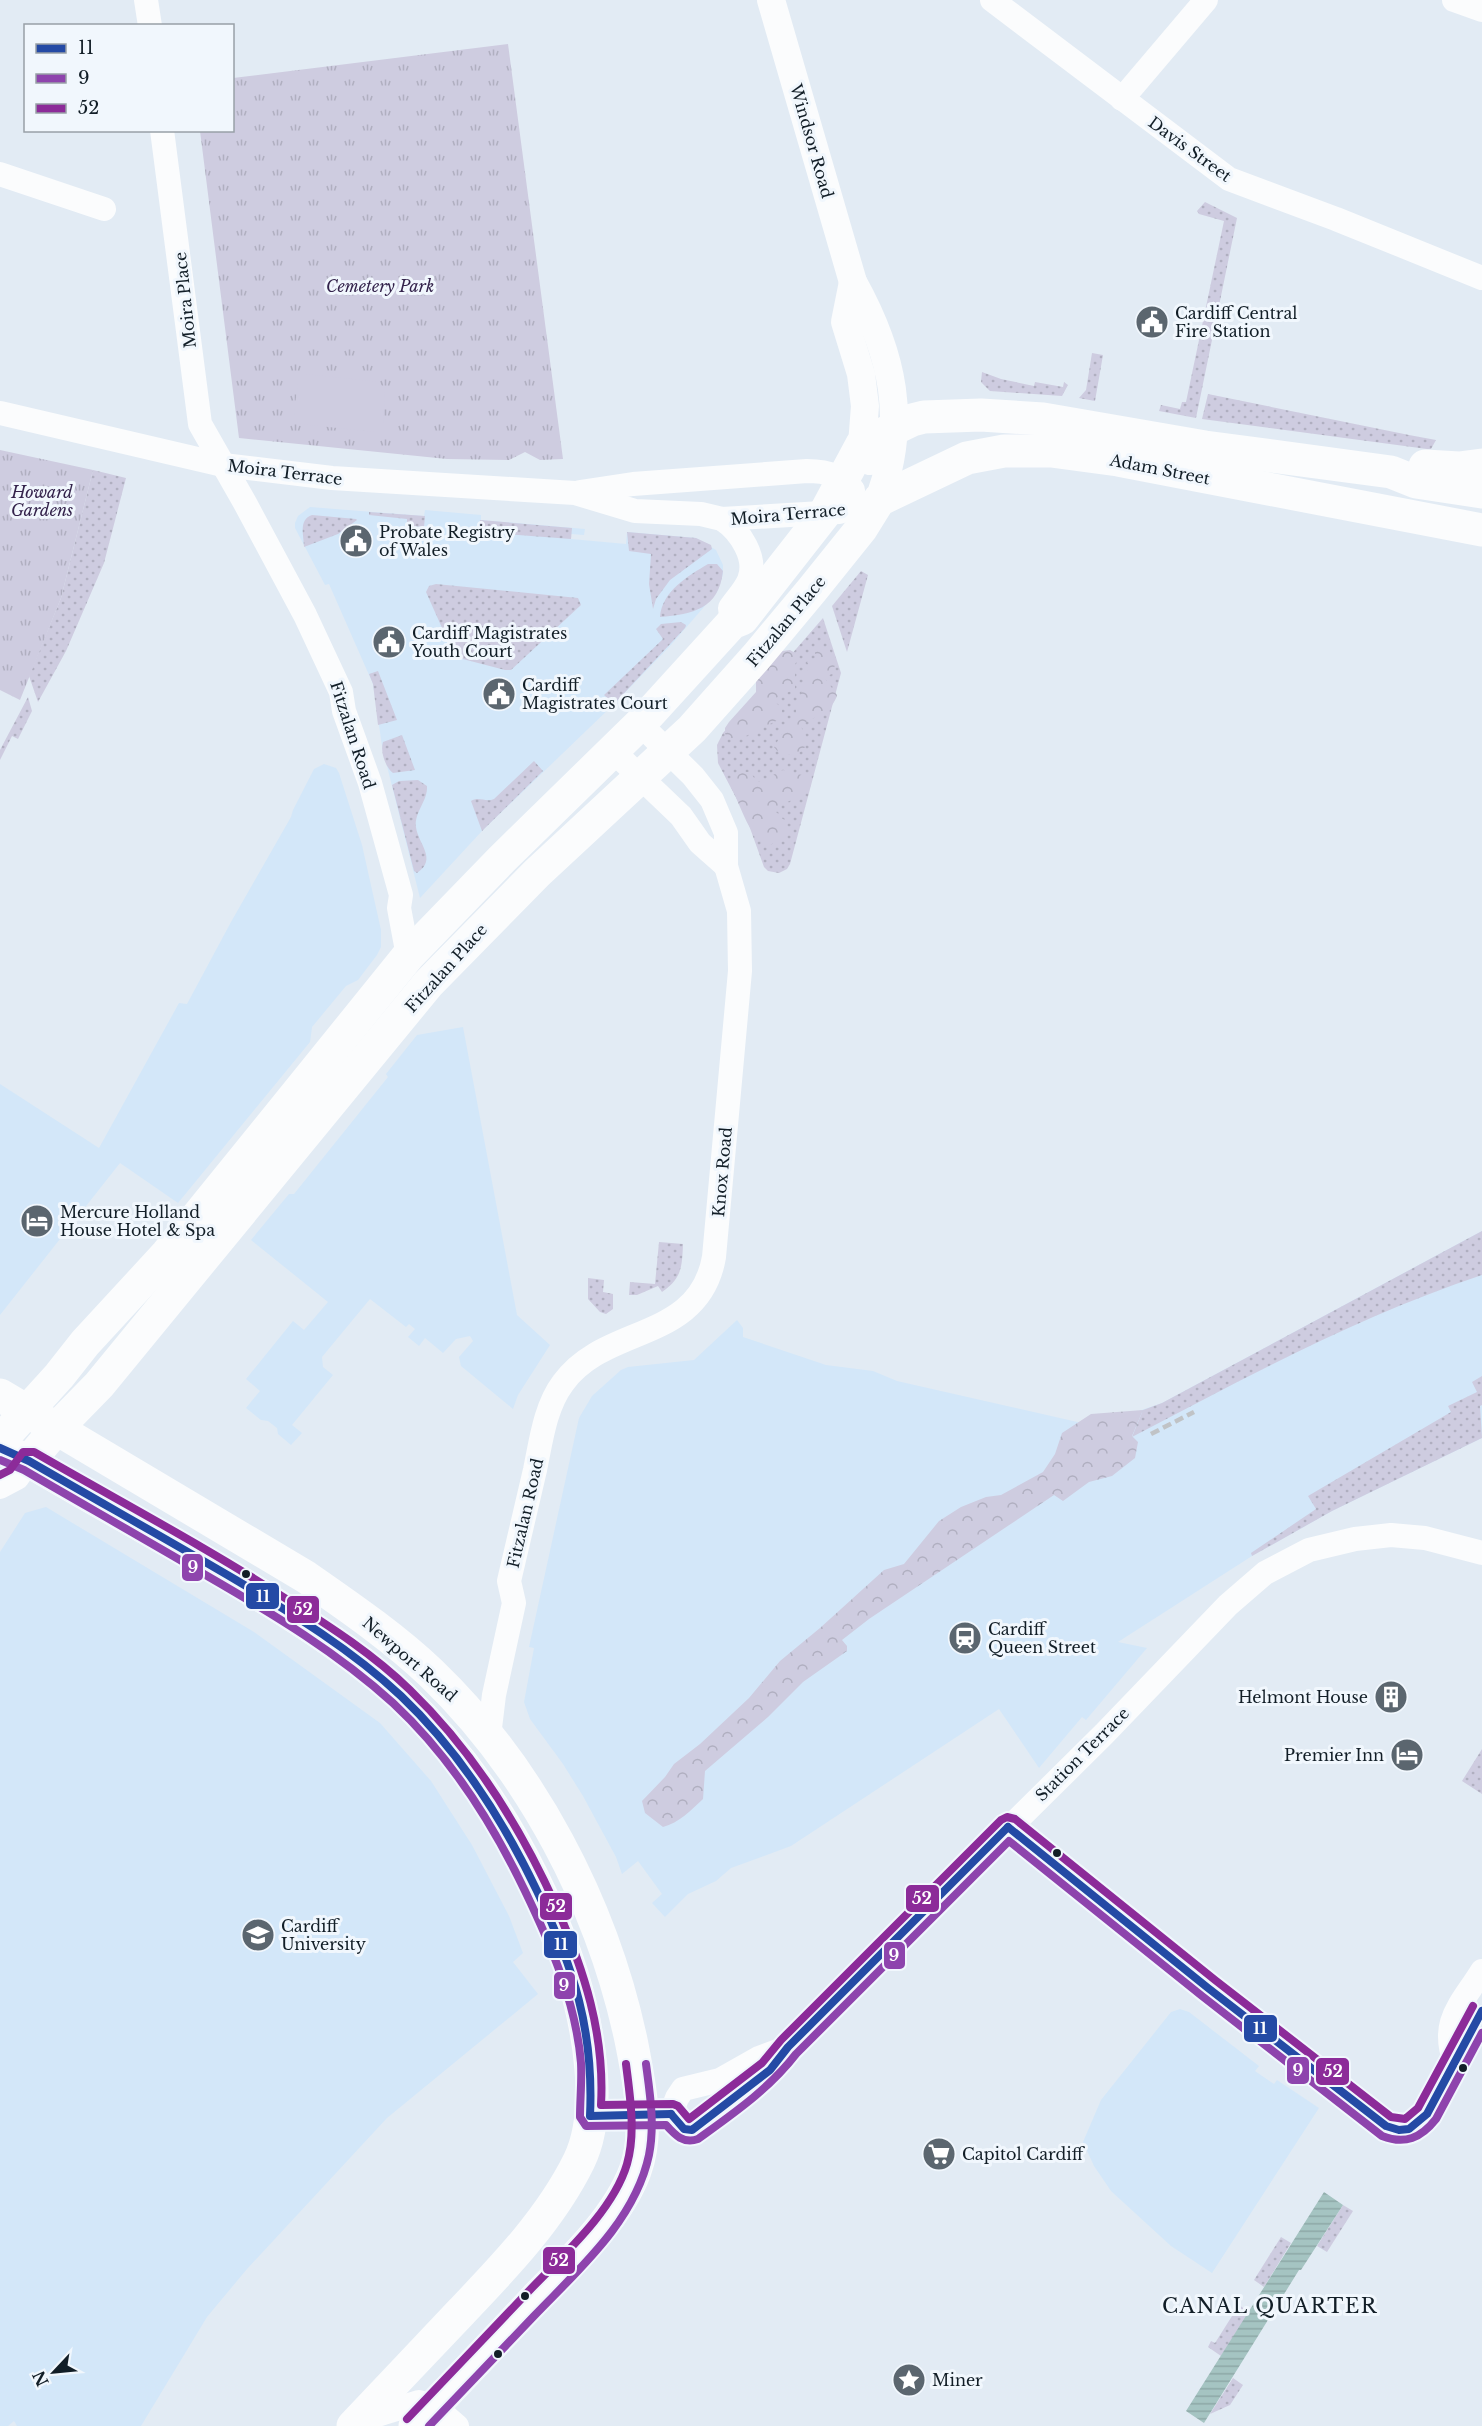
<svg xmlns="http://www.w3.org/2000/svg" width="1482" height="2426" font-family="'Libre Baskerville',serif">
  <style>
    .built { fill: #d3e7f9 }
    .grass { fill: url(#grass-dots) }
    .forest { fill: url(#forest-crowns) }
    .park { fill: url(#park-tufts) }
    .pitch { fill: #cecce0 }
    .water { fill: url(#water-rules) }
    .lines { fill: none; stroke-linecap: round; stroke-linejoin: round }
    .minor { stroke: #fbfcfd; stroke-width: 24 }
    .tertiary { stroke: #fbfcfd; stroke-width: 28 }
    .primary { stroke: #fbfcfd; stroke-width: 33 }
    .rail { stroke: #c0c3c6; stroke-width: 4.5; stroke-dasharray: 9 4.5; stroke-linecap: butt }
    .bus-1-casing { stroke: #f1f7fd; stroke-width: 12 }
    .bus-2-casing { stroke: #f1f7fd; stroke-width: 12 }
    .bus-3-casing { stroke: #f1f7fd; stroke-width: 12 }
    .bus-1 { stroke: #244aa5; stroke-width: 8 }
    .bus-2 { stroke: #8e44ad; stroke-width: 8 }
    .bus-3 { stroke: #8c2b99; stroke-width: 8 }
    .bus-dot { fill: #121e27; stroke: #f1f7fd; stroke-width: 2 }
    .labels { text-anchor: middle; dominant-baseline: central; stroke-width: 6; stroke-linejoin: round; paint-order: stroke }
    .street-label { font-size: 16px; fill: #121e27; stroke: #f1f7fd }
    .park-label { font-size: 16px; font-style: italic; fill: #33224b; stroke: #f1f7fd }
    .poi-label { font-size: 16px; fill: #121e27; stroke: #f1f7fd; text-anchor: start }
    .quarter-label { font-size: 20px; letter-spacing: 1.5px; fill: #121e27; stroke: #f1f7fd }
    .line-badge { stroke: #f1f7fd; stroke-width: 2 }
    .badge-label { font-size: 16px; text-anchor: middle; font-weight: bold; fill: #fff }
  </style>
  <defs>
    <pattern id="grass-dots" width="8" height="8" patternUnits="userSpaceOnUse" patternTransform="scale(1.5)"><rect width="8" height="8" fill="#cecce0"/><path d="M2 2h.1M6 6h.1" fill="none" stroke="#b0afc0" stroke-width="1.8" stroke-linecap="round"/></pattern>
    <pattern id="forest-crowns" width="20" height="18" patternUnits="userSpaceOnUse" patternTransform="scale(1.5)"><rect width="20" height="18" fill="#cecce0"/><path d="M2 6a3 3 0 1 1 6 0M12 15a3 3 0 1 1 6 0" fill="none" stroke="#b0afc0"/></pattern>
    <pattern id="park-tufts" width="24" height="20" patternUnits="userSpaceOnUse" patternTransform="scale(1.5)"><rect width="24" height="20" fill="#cecce0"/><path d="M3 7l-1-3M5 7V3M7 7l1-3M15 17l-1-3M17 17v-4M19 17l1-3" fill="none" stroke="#b0afc0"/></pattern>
    <pattern id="water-rules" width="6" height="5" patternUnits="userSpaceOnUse" patternTransform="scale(1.5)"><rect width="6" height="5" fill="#a5c4c2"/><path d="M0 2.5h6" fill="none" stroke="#8da8a7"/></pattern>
  </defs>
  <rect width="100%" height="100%" fill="#e2ebf4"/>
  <g class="built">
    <path d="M310,507L424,516L425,510L481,515V520L585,529L584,535L571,534V539L626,544L627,532L696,538L716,550L723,565V574L717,592L670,646L614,704L482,831L420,898L382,746L373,684L329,584L325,585L295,528V523L298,516Z"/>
    <path d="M324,764L336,768L339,773L362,845L381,930V947L377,955L358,980L346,986L312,1027L310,1042L178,1203L120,1163L0,1315V1084L99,1148L179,1003L187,1004L231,922L291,817L293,810L314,769Z"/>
    <path d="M463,1027L517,1315L550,1345L518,1395L513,1409L461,1366L459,1357L473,1341L470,1336L456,1339L443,1353L425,1338L419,1346L408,1337L415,1329L409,1324L406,1327L370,1299L322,1357L323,1367L333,1375L292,1425L302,1433L291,1445L278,1434L277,1428L268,1421L261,1420L246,1408L260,1391L246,1379L293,1321L304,1330L328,1302L251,1240L289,1194H294L388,1077L386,1074L417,1035Z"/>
    <path d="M1482,1231V1438L1332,1511L1252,1556L1118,1642L1147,1648L1086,1720L1082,1717L1039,1768L999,1709L791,1846L731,1868L716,1881L688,1894L665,1917L652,1903L662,1894L638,1861L622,1874L616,1857L583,1796L563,1764L530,1719L524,1702L534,1648L529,1647L579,1418L592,1396L621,1370L628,1367L694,1360L737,1320L743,1328V1337L826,1365L873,1371L897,1381L1095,1426L1162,1403Z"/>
    <path d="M46,1507L254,1632L380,1723L431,1781L472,1845L509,1916L523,1953L513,1962L538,1994L387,2118L247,2269L207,2317L141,2426H17L14,2421L8,2426H0V1552L25,1513Z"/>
    <path d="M1180,2009L1189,2012L1259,2066L1255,2071L1274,2084L1277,2080L1319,2108L1212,2273L1171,2246L1111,2191L1094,2166L1083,2142L1101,2100L1171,2012Z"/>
  </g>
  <g class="grass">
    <path d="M1205,202L1237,218L1196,418L1159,411L1161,405L1180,409L1182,402H1186L1224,221L1199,214L1197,211Z"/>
    <path d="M1092,353L1103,355L1095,401L1079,398L1086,390Z"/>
    <path d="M982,372L1001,379L1034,386L1035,382L1063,387L1064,382L1068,385L1062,396L990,391L981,382Z"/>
    <path d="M1208,394L1409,435L1436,440L1431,449H1427L1202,419Z"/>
    <path d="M93,470L126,478L104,563L66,651L38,702L29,676L61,598Z"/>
    <path d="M369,512L425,516L424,527L407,526V519L369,515Z"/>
    <path d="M312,515L356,519L357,520L338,534L304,547C304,535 298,520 312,515Z"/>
    <path d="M480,520L572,528L571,539L479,532Z"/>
    <path d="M627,532L696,538L711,545L712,549L670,580L656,599L653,609L649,584L651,554L629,551Z"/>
    <path d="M708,564H717L723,571C719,609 693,614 660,617C662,591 688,576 708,564Z"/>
    <path d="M861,571L868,575L847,652L832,606Z"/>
    <path d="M436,584L578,598L581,605L511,670H505L455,657L426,592L429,586Z"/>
    <path d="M823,618L841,673L790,864L787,869L779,873L768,871L764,867L746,817L718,763L717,745L723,733Z"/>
    <path d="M681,622L686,625L685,628L614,704L604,695L663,639L656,629L661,624Z"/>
    <path d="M378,671L397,720L378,725L373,684L369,674Z"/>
    <path d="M28,697L32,711L18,739L12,736L0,760V750Z"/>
    <path d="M402,735L415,770L393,773C385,767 380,751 383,742Z"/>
    <path d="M534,761L543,771L482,831L471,801C479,796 486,803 494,799Z"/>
    <path d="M418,780L427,786C428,801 414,812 416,827C418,844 438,859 417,873L414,871L392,785L399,781Z"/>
    <path d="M1482,1231V1275C1359,1316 1246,1377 1132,1437L1143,1410L1162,1403Z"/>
    <path d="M659,1242L683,1244C682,1267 682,1278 662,1292L658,1286L637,1295H620H629L630,1282L655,1284Z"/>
    <path d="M588,1278L604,1280L603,1292L613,1294V1309L606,1314L600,1312L588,1299Z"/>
    <path d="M1482,1376V1405L1480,1406L1482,1438L1332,1511L1252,1556L1251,1553L1316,1509L1308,1496L1451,1412L1448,1406L1477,1392L1472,1382Z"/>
    <path d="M1482,1749V1794L1462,1781Z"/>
    <path d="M1343,2205L1353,2211L1327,2252L1317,2246Z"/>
    <path d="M1281,2237L1291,2243L1264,2287L1254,2280Z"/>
    <path d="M1239,2305L1249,2312L1221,2356L1208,2347L1211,2341L1215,2343Z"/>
    <path d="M1233,2378L1243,2385L1230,2405L1210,2414Z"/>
  </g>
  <g class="forest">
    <path d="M819,646L829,648L835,665L832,674L824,677L837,695C833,711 815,718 801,724C801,730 805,731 806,737C809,754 791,757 779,753L774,747L786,727L796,719V704L804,687V674L811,668L807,662L815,658V651Z"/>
    <path d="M790,650L797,654L799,659L795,664V689L776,698V703L782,708V715L778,720L738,740L732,739L725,734V728L729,722L756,692V674L775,652Z"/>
    <path d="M783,770L802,775L811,784C807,803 784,796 776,812C785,819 788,823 786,834L769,846C750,841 740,803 731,787C732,776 740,771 750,772L757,782H769L773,775Z"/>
    <path d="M1143,1410L1132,1436L1138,1442L1135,1458L1112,1476L1089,1482L1063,1501L1054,1495L869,1619L842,1640L847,1646V1651L803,1682L768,1717L705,1771L703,1799C691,1810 679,1823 663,1827L645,1813L642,1801L665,1777L674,1764L700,1744L749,1698L780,1661L820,1628L884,1570L904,1564L939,1521L961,1507L986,1497L1001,1495L1043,1472L1055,1454L1062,1433L1091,1414Z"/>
  </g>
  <g class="park">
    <path d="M508,44L563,459L540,460L525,452L509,460L447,459L239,438L200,131L232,130L233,78Z"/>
    <path d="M0,450L93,470L61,598L20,700L0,690Z"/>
  </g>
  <path class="pitch" d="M306,374L379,382L385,390L383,424L374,432L301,424L294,414L298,381Z"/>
  <path class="water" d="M1324,2192L1343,2205L1301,2270H1299L1204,2423L1186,2411Z"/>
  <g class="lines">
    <g class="minor">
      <path d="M146,0L150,26"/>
      <path d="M992,0L1229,179L1336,219L1482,278"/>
      <path d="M1454,0L1482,10"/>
      <path d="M1122,99L1206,0"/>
      <path d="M162,130L200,424L245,503L305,615L341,692L344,711L370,783L401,895L399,908L408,956"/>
      <path d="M0,174L104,209"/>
      <path d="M0,413L223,465L332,478L575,493L635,511L701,514L722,519L839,512L879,500"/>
      <path d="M580,492L633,484L807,471C824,471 842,474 853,490"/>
      <path d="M722,519C740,531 758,558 749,580C745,590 736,599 730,608L732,623"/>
      <path d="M613,751L681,816L700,843L726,866"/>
      <path d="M0,1487L17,1478L29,1461"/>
      <path d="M489,1736L494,1695L514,1603L509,1581C518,1544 526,1507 535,1470C541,1441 545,1407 563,1383C605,1324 699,1343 714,1257L740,971L739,911L726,866V833L712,800L693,776L640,724"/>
      <path d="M1008,1827L1208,1988L1386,2126C1393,2130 1401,2134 1409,2130C1430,2122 1445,2080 1455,2062C1440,2021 1461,2005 1482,1971"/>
      <path d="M671,2114L684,2129L692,2130L770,2070L788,2047L1104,1734L1228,1605L1265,1573L1309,1550L1355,1539L1391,1535L1425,1538L1482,1553"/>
      <path d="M671,2114L677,2098L683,2089L720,2080L759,2058L786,2048"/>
      <path d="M590,2116L656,2115"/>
      <path d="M361,2420L419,2402L434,2406L457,2426"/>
    </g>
    <g class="tertiary">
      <path d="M771,0L853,282C893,354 908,421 879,500"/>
      <path d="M853,282L845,322L861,374L865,406L862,444L870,461"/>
    </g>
    <g class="primary">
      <path d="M1425,466L1459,468L1482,465"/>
      <path d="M0,1395L306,1577C349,1607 393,1637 431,1673C532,1770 602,1905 631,2040C639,2081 650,2131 635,2171C617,2219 570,2263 535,2299C495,2342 455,2384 415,2426"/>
      <path d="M0,1441L59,1376L85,1343L167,1254L408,956L502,859L640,724L732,623L742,619L825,513L862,444L912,420L924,417L981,415L1043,419L1205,447L1391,472L1416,482L1482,492"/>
      <path d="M10,1453L29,1461C105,1506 182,1547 257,1593C307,1624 358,1656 401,1696C480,1770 539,1872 572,1974C588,2026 604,2110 579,2161C551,2218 505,2266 462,2311C426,2349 389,2388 353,2426"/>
      <path d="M29,1461L56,1429L99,1385L428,984L537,873L692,729L757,656L812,590L861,529L879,500L967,458L1004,451H1051L1118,460L1482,530"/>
    </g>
    <path class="rail" d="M1151,1434L1194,1412"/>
    <defs>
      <g id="bus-1">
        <path d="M0,1448L29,1461C98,1501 168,1540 236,1580C293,1614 352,1650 401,1696C459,1751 503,1820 537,1891C574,1968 594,2030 590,2116L671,2114"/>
        <path d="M1008,1827L1208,1988L1386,2126L1399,2130L1409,2129L1427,2114L1482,2011"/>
        <path d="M671,2114L684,2129L692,2130L770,2070L788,2047L1008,1827"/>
      </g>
      <g id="bus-2">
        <path d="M0,1460L24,1470C86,1506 148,1541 209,1577C273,1614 338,1653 393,1703C449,1755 492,1822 525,1891C551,1945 576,2003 581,2063C582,2081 580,2099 580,2117L586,2126L666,2125C675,2135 683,2144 698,2139C734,2113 769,2089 796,2054L1009,1841L1202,1996L1382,2136C1405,2145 1421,2138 1436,2119L1482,2033"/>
        <path d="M429,2426C464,2389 499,2353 534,2316C578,2270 635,2221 649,2155C655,2124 650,2094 646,2064"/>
      </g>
      <g id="bus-3">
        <path d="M0,1475L10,1470L23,1452H34C119,1501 206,1547 288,1600C331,1627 374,1655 410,1690C473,1751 520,1826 556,1906C584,1970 605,2034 601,2105L673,2104L678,2106L689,2119L762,2063L781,2040L1001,1820L1007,1817L1015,1819L1215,1980L1391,2117L1405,2119L1418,2108L1473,2006"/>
        <path d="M407,2419C447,2377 487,2335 527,2293C560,2258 613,2212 627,2164C636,2132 630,2097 626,2064"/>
      </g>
    </defs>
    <use href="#bus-1" class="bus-1-casing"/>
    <use href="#bus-2" class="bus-2-casing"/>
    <use href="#bus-3" class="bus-3-casing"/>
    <use href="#bus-1" class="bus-1"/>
    <use href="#bus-2" class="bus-2"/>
    <use href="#bus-3" class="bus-3"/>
  </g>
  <defs>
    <symbol id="civic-disc" viewBox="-11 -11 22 22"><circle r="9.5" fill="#5b666f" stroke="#f1f7fd"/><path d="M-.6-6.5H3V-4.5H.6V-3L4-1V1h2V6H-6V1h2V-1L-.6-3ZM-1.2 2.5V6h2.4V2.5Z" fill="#fff"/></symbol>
    <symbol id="hotel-disc" viewBox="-11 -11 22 22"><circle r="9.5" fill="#5b666f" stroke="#f1f7fd"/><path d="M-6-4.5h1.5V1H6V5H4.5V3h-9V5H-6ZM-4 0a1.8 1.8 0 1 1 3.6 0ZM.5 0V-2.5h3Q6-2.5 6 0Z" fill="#fff"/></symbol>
    <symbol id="station-disc" viewBox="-11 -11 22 22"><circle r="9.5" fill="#5b666f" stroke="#f1f7fd"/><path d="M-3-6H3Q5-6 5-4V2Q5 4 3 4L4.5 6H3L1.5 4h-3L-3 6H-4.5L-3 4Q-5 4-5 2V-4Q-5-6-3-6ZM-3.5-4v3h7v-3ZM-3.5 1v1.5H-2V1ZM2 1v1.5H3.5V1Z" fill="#fff"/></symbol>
    <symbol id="building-disc" viewBox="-11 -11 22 22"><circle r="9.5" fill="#5b666f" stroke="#f1f7fd"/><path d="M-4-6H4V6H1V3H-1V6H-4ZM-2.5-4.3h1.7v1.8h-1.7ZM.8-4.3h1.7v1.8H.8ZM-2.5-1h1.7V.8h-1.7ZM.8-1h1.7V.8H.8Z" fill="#fff"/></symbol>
    <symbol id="university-disc" viewBox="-11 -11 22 22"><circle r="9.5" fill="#5b666f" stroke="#f1f7fd"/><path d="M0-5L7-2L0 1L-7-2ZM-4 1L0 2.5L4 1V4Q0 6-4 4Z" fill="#fff"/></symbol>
    <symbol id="supermarket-disc" viewBox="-11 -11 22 22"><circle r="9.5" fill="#5b666f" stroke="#f1f7fd"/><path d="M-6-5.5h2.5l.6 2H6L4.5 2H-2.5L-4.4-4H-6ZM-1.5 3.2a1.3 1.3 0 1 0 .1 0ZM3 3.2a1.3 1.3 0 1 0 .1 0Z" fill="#fff"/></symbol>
    <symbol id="sight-disc" viewBox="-11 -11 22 22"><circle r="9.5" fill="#5b666f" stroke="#f1f7fd"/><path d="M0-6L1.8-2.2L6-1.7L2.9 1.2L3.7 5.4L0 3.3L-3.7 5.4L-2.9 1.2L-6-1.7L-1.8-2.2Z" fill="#fff"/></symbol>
  </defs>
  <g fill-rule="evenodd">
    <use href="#civic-disc" x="1133" y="303" width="38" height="38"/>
    <use href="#civic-disc" x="337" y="522" width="38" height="38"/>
    <use href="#civic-disc" x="370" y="623" width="38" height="38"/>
    <use href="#civic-disc" x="480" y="675" width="38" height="38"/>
    <use href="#hotel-disc" x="18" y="1202" width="38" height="38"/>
    <use href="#station-disc" x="946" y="1619" width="38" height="38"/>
    <use href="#building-disc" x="1372" y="1678" width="38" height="38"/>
    <use href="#hotel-disc" x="1388" y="1736" width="38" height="38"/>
    <use href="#university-disc" x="239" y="1916" width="38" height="38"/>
    <use href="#supermarket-disc" x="920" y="2135" width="38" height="38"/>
    <use href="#sight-disc" x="890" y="2361" width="38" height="38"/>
  </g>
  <g class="bus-dot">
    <circle cx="246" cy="1574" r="5"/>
    <circle cx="1057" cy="1853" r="5"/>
    <circle cx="1463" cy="2068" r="5"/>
    <circle cx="525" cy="2296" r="5"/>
    <circle cx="498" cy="2354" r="5"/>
  </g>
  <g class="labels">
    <g class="street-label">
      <text transform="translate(812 141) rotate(74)">Windsor Road</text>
      <text transform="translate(1190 149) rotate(36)">Davis Street</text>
      <text transform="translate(185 300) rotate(-96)">Moira Place</text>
      <text transform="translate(1160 469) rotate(11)">Adam Street</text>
      <text transform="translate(285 472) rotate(7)">Moira Terrace</text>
      <text transform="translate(788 514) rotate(-5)">Moira Terrace</text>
      <text transform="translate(786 621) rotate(-50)">Fitzalan Place</text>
      <text transform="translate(353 735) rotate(72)">Fitzalan Road</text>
      <text transform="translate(446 968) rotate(-48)">Fitzalan Place</text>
      <text transform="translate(722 1172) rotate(-85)">Knox Road</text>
      <text transform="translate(525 1513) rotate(-77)">Fitzalan Road</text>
      <text transform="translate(410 1659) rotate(41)">Newport Road</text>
      <text transform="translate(1082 1754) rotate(-45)">Station Terrace</text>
    </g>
    <g class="park-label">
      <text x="380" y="286">Cemetery Park</text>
      <text x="42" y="492">Howard<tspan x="42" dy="18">Gardens</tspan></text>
    </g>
    <g class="poi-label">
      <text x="1175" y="313">Cardiff Central<tspan x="1175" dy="18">Fire Station</tspan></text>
      <text x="379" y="532">Probate Registry<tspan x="379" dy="18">of Wales</tspan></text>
      <text x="412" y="633">Cardiff Magistrates<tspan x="412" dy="18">Youth Court</tspan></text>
      <text x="522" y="685">Cardiff<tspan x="522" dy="18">Magistrates Court</tspan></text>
      <text x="60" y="1212">Mercure Holland<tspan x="60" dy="18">House Hotel &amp; Spa</tspan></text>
      <text x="988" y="1629">Cardiff<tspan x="988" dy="18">Queen Street</tspan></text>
      <text x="1368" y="1697" text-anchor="end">Helmont House</text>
      <text x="1384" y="1755" text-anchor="end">Premier Inn</text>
      <text x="281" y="1926">Cardiff<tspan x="281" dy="18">University</tspan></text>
      <text x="962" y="2154">Capitol Cardiff</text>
      <text x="932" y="2380">Miner</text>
    </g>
    <g class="quarter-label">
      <text x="1270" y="2306">CANAL QUARTER</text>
    </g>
  </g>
  <g class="line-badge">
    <rect x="181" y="1553" width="23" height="29" rx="6" fill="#8e44ad"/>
    <rect x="245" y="1582" width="35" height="28" rx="6" fill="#244aa5"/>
    <rect x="286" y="1595" width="34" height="29" rx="6" fill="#8c2b99"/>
    <rect x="905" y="1884" width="35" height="29" rx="6" fill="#8c2b99"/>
    <rect x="539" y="1892" width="34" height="29" rx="6" fill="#8c2b99"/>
    <rect x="543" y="1930" width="35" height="29" rx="6" fill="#244aa5"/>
    <rect x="883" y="1941" width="23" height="29" rx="6" fill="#8e44ad"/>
    <rect x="553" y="1971" width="23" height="29" rx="6" fill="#8e44ad"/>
    <rect x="1243" y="2014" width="35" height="29" rx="6" fill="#244aa5"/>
    <rect x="1286" y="2056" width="24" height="29" rx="6" fill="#8e44ad"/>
    <rect x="1315" y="2057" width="35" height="29" rx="6" fill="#8c2b99"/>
    <rect x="542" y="2246" width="34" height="29" rx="6" fill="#8c2b99"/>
  </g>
  <g class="badge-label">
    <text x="193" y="1573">9</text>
    <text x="263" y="1602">11</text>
    <text x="303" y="1615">52</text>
    <text x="922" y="1904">52</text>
    <text x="556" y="1912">52</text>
    <text x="561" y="1950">11</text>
    <text x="894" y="1961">9</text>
    <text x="564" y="1991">9</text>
    <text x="1260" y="2034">11</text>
    <text x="1298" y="2076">9</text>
    <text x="1333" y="2077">52</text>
    <text x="559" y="2266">52</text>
  </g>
  <rect x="24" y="24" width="210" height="108" fill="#f1f7fd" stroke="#98a0a7" stroke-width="1.5"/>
  <rect x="36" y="44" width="30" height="9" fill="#244aa5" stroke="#98a0a7" stroke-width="1.5"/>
  <text x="78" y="54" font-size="18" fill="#121e27">11</text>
  <rect x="36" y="74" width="30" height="9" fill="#8e44ad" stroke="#98a0a7" stroke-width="1.5"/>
  <text x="78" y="84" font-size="18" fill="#121e27">9</text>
  <rect x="36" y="104" width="30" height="9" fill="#8c2b99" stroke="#98a0a7" stroke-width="1.5"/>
  <text x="78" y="114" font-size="18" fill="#121e27">52</text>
  <g transform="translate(54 2372) rotate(244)" stroke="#f1f7fd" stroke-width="4.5" paint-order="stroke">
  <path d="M0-4.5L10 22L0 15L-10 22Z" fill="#121e27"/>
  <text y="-9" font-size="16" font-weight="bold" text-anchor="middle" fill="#121e27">N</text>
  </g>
</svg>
